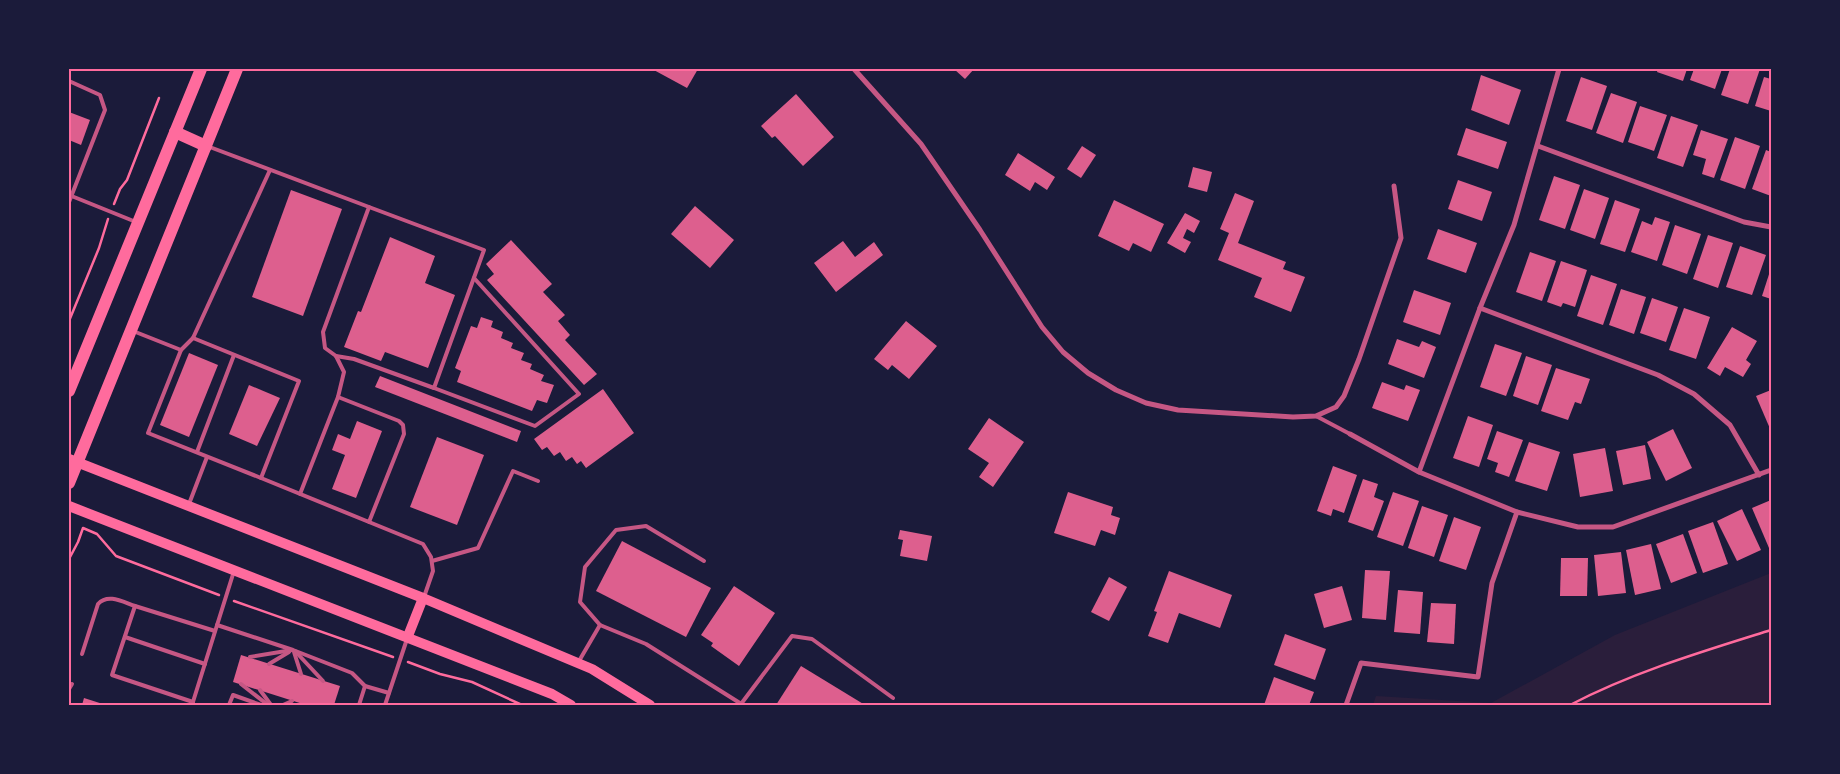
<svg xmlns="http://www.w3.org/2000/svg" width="1840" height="774" font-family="Barlow,sans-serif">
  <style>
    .green { fill: #2a1e3b }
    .building { fill: #dd5f8e }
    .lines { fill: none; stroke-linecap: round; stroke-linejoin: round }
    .path { stroke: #ff6b9d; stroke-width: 2.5 }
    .service { stroke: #c65784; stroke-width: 4 }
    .minor { stroke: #c65784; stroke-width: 5 }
    .secondary { stroke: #ff6b9d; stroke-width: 10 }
    .trunk { stroke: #ff6b9d; stroke-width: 12 }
    .neatline { fill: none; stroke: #ff6b9d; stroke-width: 2 }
  </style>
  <rect width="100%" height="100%" fill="#1b1b3a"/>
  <path class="green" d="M1771,573V705H1373L1376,696L1491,703L1615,635Z"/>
  <g class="building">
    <path d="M652,69H698L687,88Z"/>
    <path d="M954,69H974L965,79Z"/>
    <path d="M1658,69H1687L1683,81L1657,72Z"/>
    <path d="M1694,69H1722L1715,89L1690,80Z"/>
    <path d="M1730,69H1760L1748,104L1721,95Z"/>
    <path d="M1481,75L1521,90L1509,125L1471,110Z"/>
    <path d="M1581,77L1607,86L1592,130L1566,121Z"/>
    <path d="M1764,77L1771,79V111L1755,106Z"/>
    <path d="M1611,93L1637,102L1623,143L1596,133Z"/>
    <path d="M796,94L834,137L803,166L775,136L772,138L761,126Z"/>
    <path d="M1640,106L1667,115L1654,151L1628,142Z"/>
    <path d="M69,112L90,120L81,145L69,140Z"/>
    <path d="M1671,116L1698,125L1683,167L1657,158Z"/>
    <path d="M1466,128L1507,142L1498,169L1457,155Z"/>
    <path d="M1701,130L1728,139L1714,178L1702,174L1706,159L1693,155Z"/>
    <path d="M1735,137L1760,146L1745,189L1720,180Z"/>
    <path d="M1082,146L1096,155L1081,178L1067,169Z"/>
    <path d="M1766,150L1771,152V196L1752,189Z"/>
    <path d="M1018,153L1055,177L1047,190L1035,182L1030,191L1005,175Z"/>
    <path d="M1193,167L1212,172L1207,192L1188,187Z"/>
    <path d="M1554,176L1580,185L1565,229L1539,220Z"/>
    <path d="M1458,180L1492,192L1482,221L1448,209Z"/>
    <path d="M1584,189L1609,198L1595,239L1570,230Z"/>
    <path d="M291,190L342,209L303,316L252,297Z"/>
    <path d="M1235,193L1254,201L1238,243L1286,262L1283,269L1305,277L1291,312L1254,297L1262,278L1218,260L1229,233L1220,229Z"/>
    <path d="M1114,200L1164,224L1151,252L1133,243L1129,251L1098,236Z"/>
    <path d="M1615,200L1640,209L1625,252L1600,244Z"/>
    <path d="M695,206L734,240L710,268L671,234Z"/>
    <path d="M1185,213L1200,221L1194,233L1187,229L1183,238L1191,242L1185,253L1167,243Z"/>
    <path d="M1655,217L1670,222L1657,261L1631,252L1642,221L1652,225Z"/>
    <path d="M1675,225L1701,234L1687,274L1662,265Z"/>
    <path d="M1438,229L1477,243L1466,273L1427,259Z"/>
    <path d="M1708,235L1733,243L1718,288L1693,279Z"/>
    <path d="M390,237L435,256L425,283L455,295L428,368L385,352L381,361L344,347L358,311L361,312Z"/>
    <path d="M511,240L552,284L543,292L565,315L558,321L570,335L565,340L597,374L584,385L487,280L494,274L486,264Z"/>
    <path d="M843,241L855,257L874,242L883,255L836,292L814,263Z"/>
    <path d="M1740,246L1766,255L1752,295L1726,287Z"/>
    <path d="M1530,252L1556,261L1542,301L1516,292Z"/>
    <path d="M1561,261L1587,270L1575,307L1563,303L1561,307L1547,302Z"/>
    <path d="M1771,268V299L1762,296Z"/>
    <path d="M1591,275L1617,284L1603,325L1577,316Z"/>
    <path d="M1621,289L1646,297L1634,334L1609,325Z"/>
    <path d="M1414,290L1451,303L1440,335L1403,322Z"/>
    <path d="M1652,298L1678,307L1666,342L1640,333Z"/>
    <path d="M1684,308L1710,317L1696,359L1669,350Z"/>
    <path d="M481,317L493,321L491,327L503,332L501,338L513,343L511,348L524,353L521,360L532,364L530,369L544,375L541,381L554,385L547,403L537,400L532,411L457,382L461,371L455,368L471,326L477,328Z"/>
    <path d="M906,321L937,346L909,379L892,365L888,370L874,359Z"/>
    <path d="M1732,327L1757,341L1746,360L1751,364L1743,377L1725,367L1720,376L1707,368Z"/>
    <path d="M1397,339L1419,347L1422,341L1436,347L1424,378L1388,364Z"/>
    <path d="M1495,344L1522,353L1506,396L1480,387Z"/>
    <path d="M189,353L218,365L189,437L160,425Z"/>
    <path d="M1526,356L1552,365L1538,405L1513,396Z"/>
    <path d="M1556,368L1590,379L1581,404L1575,402L1568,420L1541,411Z"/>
    <path d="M380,376L521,431L517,442L375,387Z"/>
    <path d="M1382,382L1404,390L1406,385L1420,390L1408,421L1372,408Z"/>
    <path d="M249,385L280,398L257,446L229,434Z"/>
    <path d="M603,389L634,433L586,468L581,461L577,464L572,457L566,461L560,452L554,456L547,447L542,450L534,439Z"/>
    <path d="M1771,390V431L1756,396Z"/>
    <path d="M1468,416L1493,425L1479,467L1453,458Z"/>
    <path d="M989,418L1024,442L993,487L979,477L989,463L968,449Z"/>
    <path d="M357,421L382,431L356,498L332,489L345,455L332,450L338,434L350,439Z"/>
    <path d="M1673,429L1692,468L1666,481L1647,442Z"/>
    <path d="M1497,431L1523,440L1509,477L1495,472L1498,463L1487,459Z"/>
    <path d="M437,437L484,455L457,525L410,507Z"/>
    <path d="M1529,442L1560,452L1547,491L1515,481Z"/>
    <path d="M1645,445L1651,479L1623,485L1616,451Z"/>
    <path d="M1605,448L1613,491L1580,497L1573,454Z"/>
    <path d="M1333,466L1357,475L1344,513L1333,509L1331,516L1317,511Z"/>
    <path d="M1363,479L1378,484L1374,497L1384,501L1373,531L1348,522Z"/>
    <path d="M1068,492L1113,507L1111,515L1120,518L1115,535L1101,530L1095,546L1054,533Z"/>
    <path d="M1393,492L1419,501L1403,546L1377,537Z"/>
    <path d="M1771,500V547L1769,548L1752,508Z"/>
    <path d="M1422,506L1448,515L1434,557L1408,548Z"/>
    <path d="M1742,509L1761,550L1737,561L1717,521Z"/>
    <path d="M1454,517L1481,527L1466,570L1439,561Z"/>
    <path d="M1713,522L1728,564L1703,573L1688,531Z"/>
    <path d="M900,530L932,536L927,561L900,556L903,540L898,539Z"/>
    <path d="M1683,534L1697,573L1671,583L1656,544Z"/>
    <path d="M622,541L711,588L686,637L596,591Z"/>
    <path d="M1651,544L1661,589L1635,595L1626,550Z"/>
    <path d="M1621,552L1626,593L1598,596L1594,555Z"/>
    <path d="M1561,558H1588L1587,596H1560Z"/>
    <path d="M1365,570L1390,571L1386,620L1362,618Z"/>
    <path d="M1169,571L1232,595L1220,628L1179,613L1168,643L1148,636L1157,612L1154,611Z"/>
    <path d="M1109,577L1127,587L1109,621L1091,612Z"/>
    <path d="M734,586L775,613L739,666L711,646L713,643L701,635Z"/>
    <path d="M1342,586L1352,620L1324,628L1314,594Z"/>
    <path d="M1398,590L1423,592L1420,634L1394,632Z"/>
    <path d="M1431,603L1456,604L1454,644L1427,642Z"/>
    <path d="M1285,634L1326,649L1315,680L1274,665Z"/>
    <path d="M241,655L340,686L334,705H306L233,682Z"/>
    <path d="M801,666L865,705H776Z"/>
    <path d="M1274,677L1314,692L1309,705H1264Z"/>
    <path d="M84,698L106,705H82Z"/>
  </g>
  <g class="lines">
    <g class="path">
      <path d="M114,204L120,189L127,180L159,98"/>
      <path d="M69,321L99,248L108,219"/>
      <path d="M69,559L78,542L83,528L97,534L116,556L219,595"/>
      <path d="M234,601L393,657"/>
      <path d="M408,662L440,674L472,682L522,705"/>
      <path d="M1570,705C1633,672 1704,651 1771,630"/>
    </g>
    <g class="service">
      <path d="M69,81L100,95L105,110L69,202"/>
      <path d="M69,195L136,222"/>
      <path d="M133,331L181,350"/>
      <path d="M193,338L299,381L261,478L369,522L404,434L403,425L399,421L338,397L344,372L336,356L325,348L323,332L369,207L207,146"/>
      <path d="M336,356L354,359L434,388L484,250L369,207"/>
      <path d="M434,388L535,426L579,394L474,278"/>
      <path d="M1316,416L1350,434"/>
      <path d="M197,452L234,355"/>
      <path d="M261,478L148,433L181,350L193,338L270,170"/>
      <path d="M300,494L338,397"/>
      <path d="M189,504L207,457"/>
      <path d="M369,522L423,544L431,557L433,571L424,597"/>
      <path d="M432,561L478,548L513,471L538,481"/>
      <path d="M217,625L293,650L352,673L365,686L389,693"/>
      <path d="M600,625L580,602L585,567L616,530L646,526L704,561"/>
      <path d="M125,637L205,664"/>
      <path d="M295,651L323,681"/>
      <path d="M294,652L301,674"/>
      <path d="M82,654L98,604C108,593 123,602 135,606"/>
      <path d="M250,657L292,650"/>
      <path d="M579,661L600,625L646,644L743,705"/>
      <path d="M269,664L289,652"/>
      <path d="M241,684L268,705"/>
      <path d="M69,689L72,684"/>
      <path d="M260,690L271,705"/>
      <path d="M193,702L112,675L135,606L215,631"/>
      <path d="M741,704L792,636L812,639L893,698"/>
      <path d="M192,705L234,571"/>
      <path d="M229,705L233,695L261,705"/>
      <path d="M283,705L292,701"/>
      <path d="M359,705L365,686"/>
      <path d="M385,705L407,639"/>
    </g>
    <g class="minor">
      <path d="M854,69L921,144L980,230L1042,327L1063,352L1088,373L1116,390L1146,403L1178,410L1293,417L1316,416L1336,407L1344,396L1359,359L1401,238L1394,186"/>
      <path d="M1538,146L1744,222L1771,227"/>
      <path d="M1480,308L1658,375L1694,394L1730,425L1759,475"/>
      <path d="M1350,434L1419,472L1517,512L1578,527H1613L1771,470"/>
      <path d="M1419,472L1480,308L1514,225L1559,69"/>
      <path d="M1346,705L1361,663L1478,677L1492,583L1517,512"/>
    </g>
    <g class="secondary">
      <path d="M69,459L423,598L592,669L650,705"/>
      <path d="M69,506L552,694L571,705"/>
      <path d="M408,636L423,598"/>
    </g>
    <g class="trunk">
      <path d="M175,132L206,146"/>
      <path d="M69,391L201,69"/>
      <path d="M69,483L237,69"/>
    </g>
  </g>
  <rect width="1840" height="774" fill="none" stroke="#1b1b3a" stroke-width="140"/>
  <rect x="70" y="70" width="1700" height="634" class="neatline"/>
</svg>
